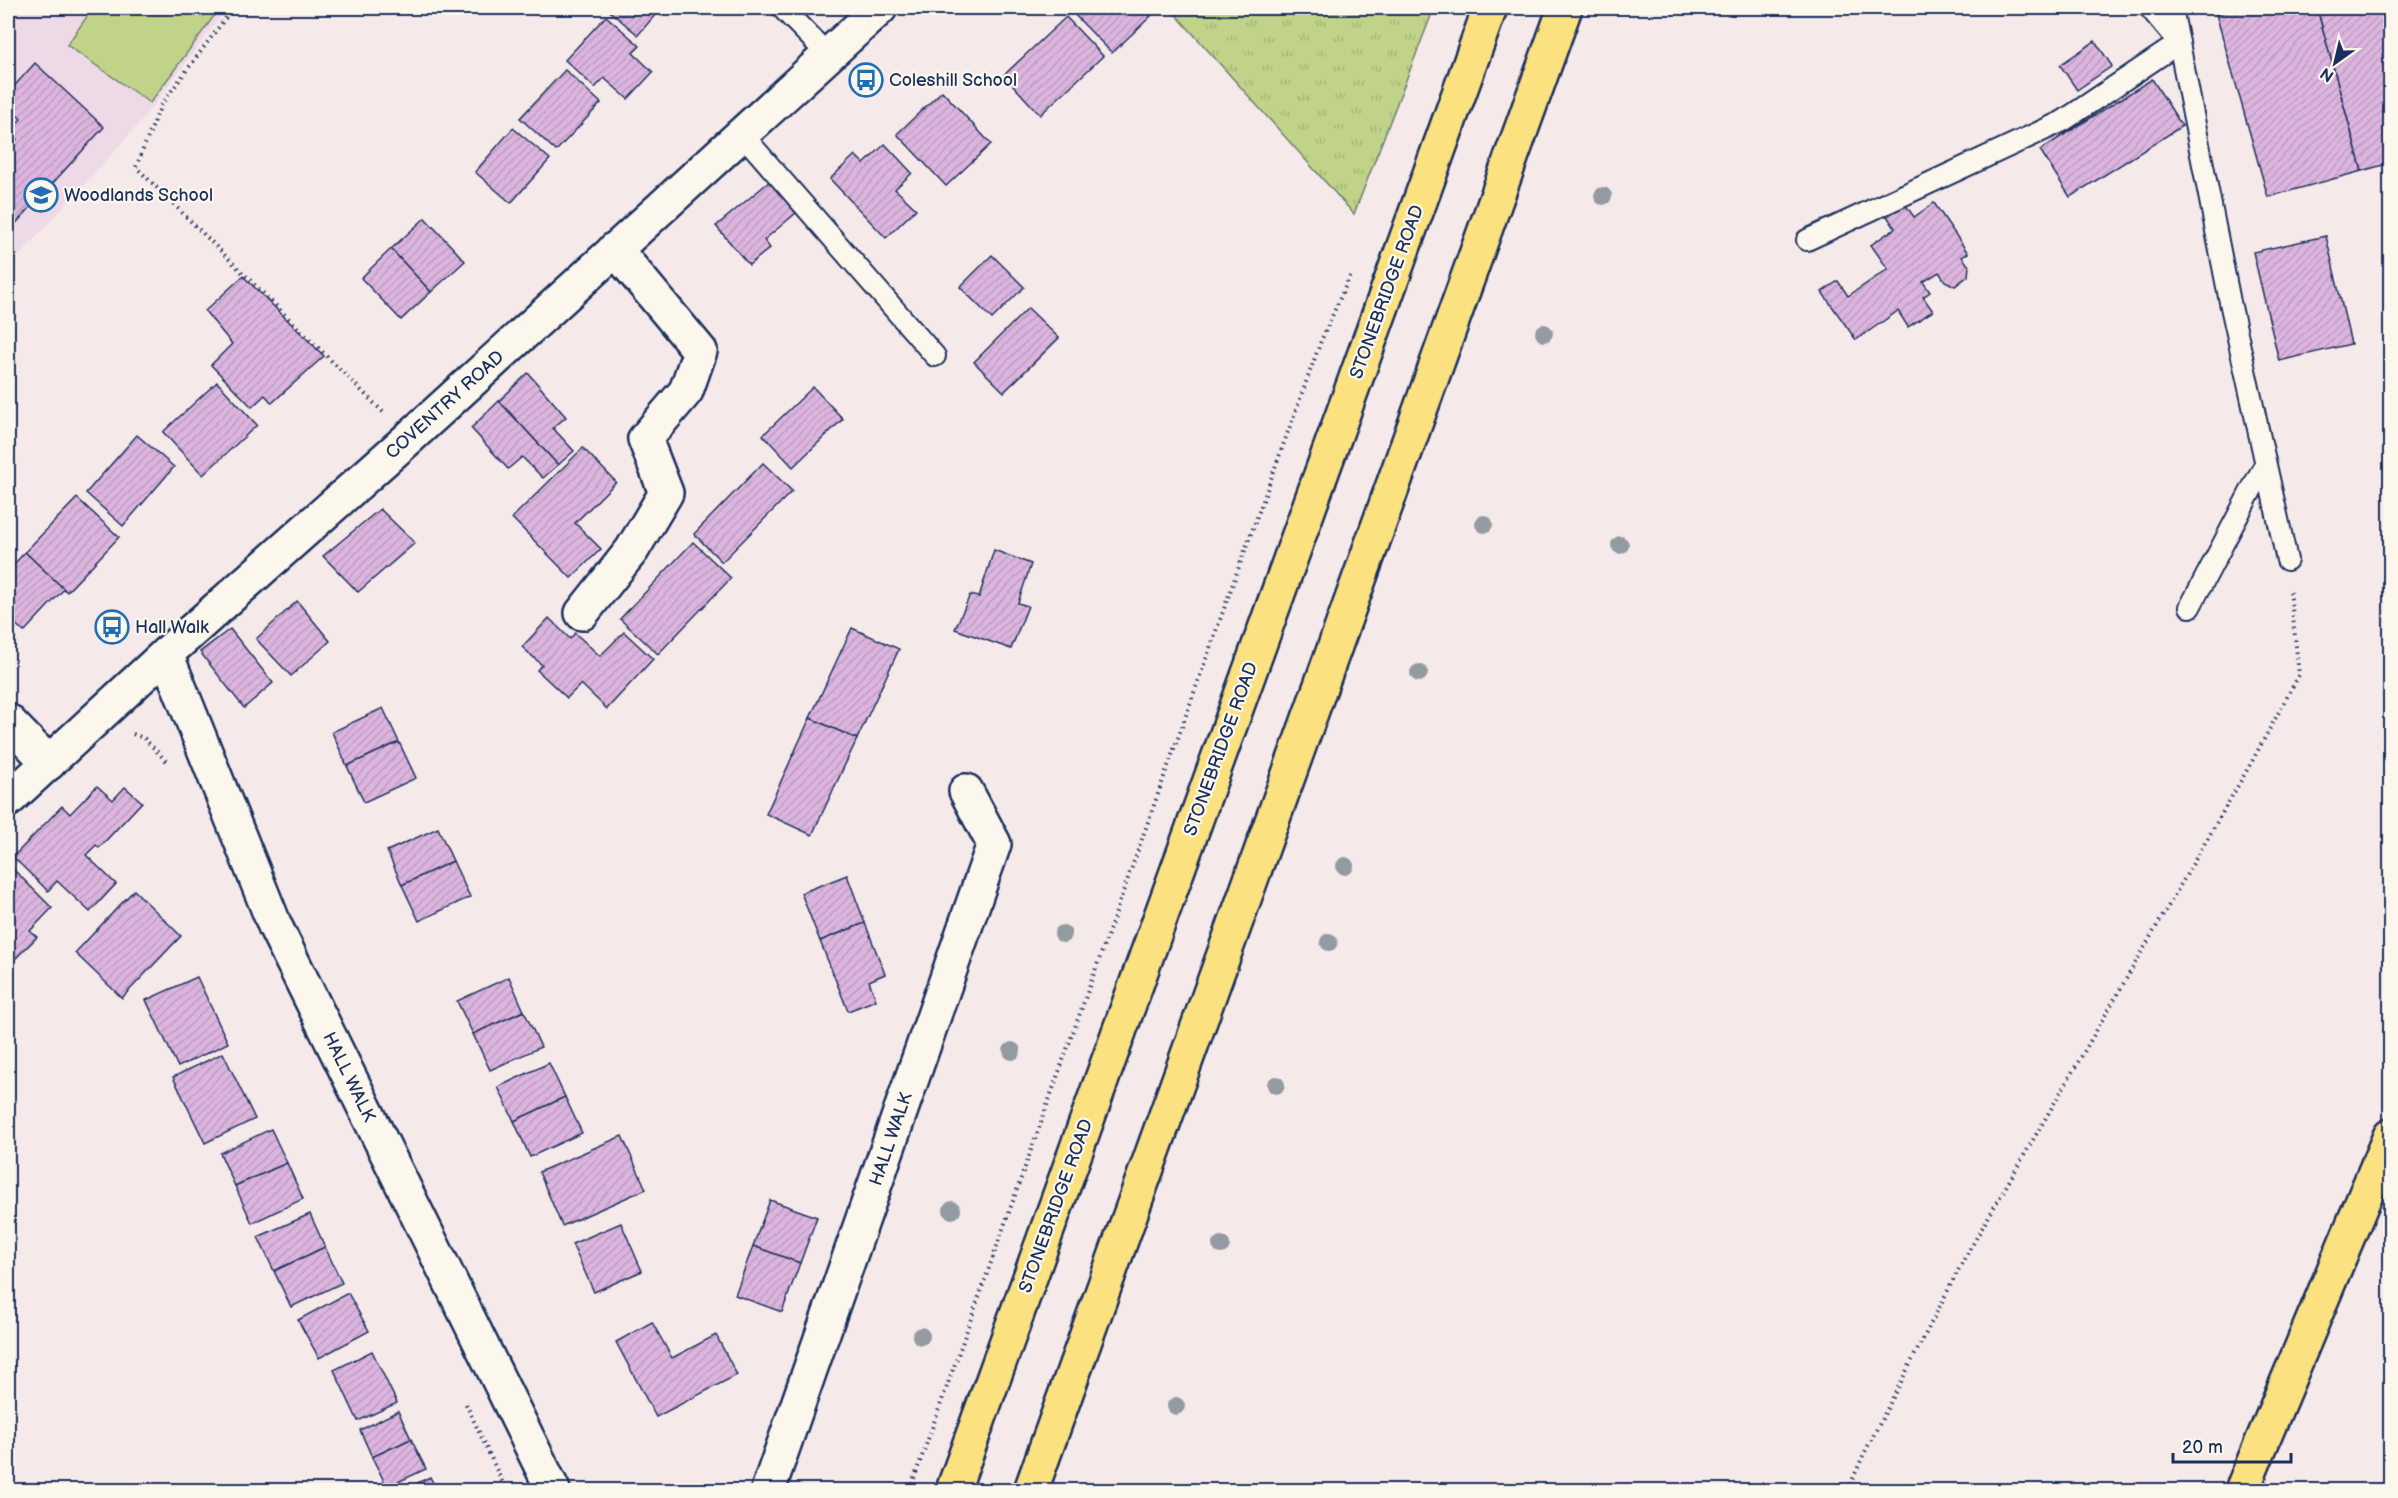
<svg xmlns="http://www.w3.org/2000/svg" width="2398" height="1498" font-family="'Balsamiq Sans',sans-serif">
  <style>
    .built { fill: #eedae6 }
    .grass { fill: url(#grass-tufts); stroke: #6e8173; stroke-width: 1.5 }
    .pitch { fill: #c0d388; stroke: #6e8173; stroke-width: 1.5 }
    .building { fill: url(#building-hatch); stroke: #1b2f5e; stroke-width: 1.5 }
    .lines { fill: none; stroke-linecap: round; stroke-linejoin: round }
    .service-casing { stroke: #1b2f5e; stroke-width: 24 }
    .minor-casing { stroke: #1b2f5e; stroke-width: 38 }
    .secondary-casing { stroke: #1b2f5e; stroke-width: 38 }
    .trunk-casing { stroke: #1b2f5e; stroke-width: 38 }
    .motorway-casing { stroke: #1b2f5e; stroke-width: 38 }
    .path { stroke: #1b2f5e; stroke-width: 4; stroke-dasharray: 1.5 4.5; stroke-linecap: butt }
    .service { stroke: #fbf7ec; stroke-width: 20 }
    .minor { stroke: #fbf7ec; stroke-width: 33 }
    .secondary { stroke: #fbf7ec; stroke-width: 33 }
    .trunk { stroke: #fbe180; stroke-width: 33 }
    .motorway { stroke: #fbe180; stroke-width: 33 }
    .tree { fill: #949aa2 }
    .labels { text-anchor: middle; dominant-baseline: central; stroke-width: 4.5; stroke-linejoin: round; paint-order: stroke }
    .poi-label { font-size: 18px; fill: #1b2f5e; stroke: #fbf7ec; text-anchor: start }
    .street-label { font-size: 18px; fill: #1b2f5e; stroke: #fbf7ec }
  </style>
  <defs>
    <pattern id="grass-tufts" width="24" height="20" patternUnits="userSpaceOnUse" patternTransform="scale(1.5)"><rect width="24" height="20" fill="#c0d388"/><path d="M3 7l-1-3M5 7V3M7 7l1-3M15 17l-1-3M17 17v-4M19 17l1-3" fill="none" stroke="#a4b578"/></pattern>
    <pattern id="building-hatch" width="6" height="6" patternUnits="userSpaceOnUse" patternTransform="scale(1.5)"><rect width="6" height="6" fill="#dcb5de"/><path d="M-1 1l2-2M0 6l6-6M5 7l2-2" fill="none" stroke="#bc9cc1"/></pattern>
  </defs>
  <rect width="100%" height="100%" fill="#f5eae9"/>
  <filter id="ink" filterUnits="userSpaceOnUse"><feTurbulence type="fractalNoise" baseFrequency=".0167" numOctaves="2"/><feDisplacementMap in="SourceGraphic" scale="12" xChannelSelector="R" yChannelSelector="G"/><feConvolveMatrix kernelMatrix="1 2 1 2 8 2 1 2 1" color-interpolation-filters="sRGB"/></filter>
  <g filter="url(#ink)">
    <path class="built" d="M8,8H227L141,122L8,268Z"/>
    <path class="grass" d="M1170,8H1434L1354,214Z"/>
    <path class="pitch" d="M93,8H220L150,103L67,45Z"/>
    <g class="building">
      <path d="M606,8H661L638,35Z"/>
      <path d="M1068,8H1143L1151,16L1112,53Z"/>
      <path d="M2239,8H2317L2362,171L2268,197L2216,14Z"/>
      <path d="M2317,8H2390V163L2362,171Z"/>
      <path d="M606,16L640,46L633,53L653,72L628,99L604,78L595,88L565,60Z"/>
      <path d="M1066,17L1103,56L1040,115L1004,75Z"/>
      <path d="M2095,41L2112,66L2077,90L2060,65Z"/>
      <path d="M35,63L104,127L8,232V149L17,139L9,132L21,119L8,106V93Z"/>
      <path d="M565,70L601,103L556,151L520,118Z"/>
      <path d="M2152,79L2182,126L2070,197L2040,150Z"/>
      <path d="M942,91L991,144L946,186L897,134Z"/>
      <path d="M513,128L550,159L511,203L475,172Z"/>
      <path d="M885,144L912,173L895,189L916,209L886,238L830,179L855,155L864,164Z"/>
      <path d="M770,181L796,213L764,240L770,248L749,265L716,226Z"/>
      <path d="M1934,203L1968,253L1962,257L1969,266L1968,276L1955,286L1945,281L1939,272L1923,282L1930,292L1923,297L1933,311L1908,327L1898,311L1856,340L1822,292L1838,281L1848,296L1888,269L1871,245L1895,228L1887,216L1905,204L1914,217Z"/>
      <path d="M425,218L465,261L431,292L391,249Z"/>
      <path d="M2326,236L2351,344L2279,361L2253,252Z"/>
      <path d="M391,249L431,292L401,320L361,278Z"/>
      <path d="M992,255L1024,287L992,319L960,287Z"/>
      <path d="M243,276L324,356L272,403L265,395L252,407L211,365L232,344L205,311Z"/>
      <path d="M1028,308L1059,338L1004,392L974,362Z"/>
      <path d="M528,373L566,417L553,428L574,451L558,465L499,401Z"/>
      <path d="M217,382L257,425L203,475L163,432Z"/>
      <path d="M813,387L843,419L793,467L763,435Z"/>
      <path d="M499,401L558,465L543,478L522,457L508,469L471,428Z"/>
      <path d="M137,435L174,467L123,526L86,493Z"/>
      <path d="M583,448L616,482L575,523L601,549L571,578L512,518Z"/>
      <path d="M763,463L792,491L722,562L694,534Z"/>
      <path d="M77,498L119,537L67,592L25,552Z"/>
      <path d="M380,509L415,543L358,592L323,556Z"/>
      <path d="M693,542L731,578L658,654L620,619Z"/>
      <path d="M994,550L1031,564L1018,603L1028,606L1011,649L955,629L970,595L979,597Z"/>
      <path d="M25,552L64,589L24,632L8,617V571Z"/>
      <path d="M297,601L330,641L291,676L256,639Z"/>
      <path d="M549,618L570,639L575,633L600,656L624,632L653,659L607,709L581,684L567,698L537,670L542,665L522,647Z"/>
      <path d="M852,628L899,649L857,739L810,718Z"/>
      <path d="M230,629L273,683L244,708L200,652Z"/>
      <path d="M383,708L399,742L347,766L332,732Z"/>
      <path d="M810,718L857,739L812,835L766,814Z"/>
      <path d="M399,742L416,778L364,802L347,766Z"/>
      <path d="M97,786L113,800L125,787L142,802L99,848L96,845L86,855L116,884L90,912L57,881L48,891L13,857L62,806L70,814Z"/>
      <path d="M438,828L453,861L402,885L387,851Z"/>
      <path d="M453,861L470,897L419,921L402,885Z"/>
      <path d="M8,864L52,908L30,931L37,937L14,960L11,958L8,962Z"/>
      <path d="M847,875L865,923L820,941L801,893Z"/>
      <path d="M134,890L181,936L122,998L75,953Z"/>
      <path d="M865,923L885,974L869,981L876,1000L848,1011L820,941Z"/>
      <path d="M197,977L228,1043L178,1067L146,1000Z"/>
      <path d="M509,977L524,1011L473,1034L457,1001Z"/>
      <path d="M524,1011L541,1047L490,1070L473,1034Z"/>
      <path d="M223,1053L255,1119L205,1143L173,1077Z"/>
      <path d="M549,1063L565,1097L514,1121L498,1087Z"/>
      <path d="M565,1097L582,1133L530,1157L514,1121Z"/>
      <path d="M271,1129L287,1163L235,1186L220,1153Z"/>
      <path d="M622,1136L646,1189L562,1226L539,1172Z"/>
      <path d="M287,1163L303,1199L252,1223L235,1186Z"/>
      <path d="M770,1200L817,1217L800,1263L753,1246Z"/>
      <path d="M310,1214L325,1247L274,1271L258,1237Z"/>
      <path d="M621,1223L642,1271L594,1292L572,1244Z"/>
      <path d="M753,1246L800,1263L782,1312L735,1295Z"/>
      <path d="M325,1247L342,1283L291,1307L274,1271Z"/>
      <path d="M348,1293L369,1331L319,1358L298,1320Z"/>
      <path d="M652,1322L672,1358L716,1335L737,1375L656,1417L616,1342Z"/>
      <path d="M372,1351L397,1403L358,1421L334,1370Z"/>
      <path d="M398,1411L411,1439L372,1457L360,1430Z"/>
      <path d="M411,1439L426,1469L387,1487L372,1457Z"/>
      <path d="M430,1477L437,1490H403Z"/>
    </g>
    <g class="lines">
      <defs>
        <g id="service">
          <path d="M782,8L828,55"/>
          <path d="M2150,8L2179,43L2230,302L2287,560"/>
          <path d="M742,134L935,356"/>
          <path d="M1807,240L2063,121L2179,43L2172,8"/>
          <path d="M2190,607L2265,464"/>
        </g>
        <g id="minor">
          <path d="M582,613L632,550L666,493L645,439L686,391L700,351L615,249"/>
          <path d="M166,654L275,926L553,1490"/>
          <path d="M8,721L49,763"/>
          <path d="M768,1490L994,844L966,791"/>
        </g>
        <path id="secondary" d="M8,800L166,654L409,438L880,8"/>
        <g id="trunk">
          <path d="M953,1490L1490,8"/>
          <path d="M1031,1490L1565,8"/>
        </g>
        <path id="motorway" d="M2242,1490L2390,1136"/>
      </defs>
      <use href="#service" class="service-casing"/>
      <use href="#minor" class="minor-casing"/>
      <use href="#secondary" class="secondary-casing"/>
      <use href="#trunk" class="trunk-casing"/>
      <use href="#motorway" class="motorway-casing"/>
      <g class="path">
        <path d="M233,8L161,105L136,167L383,412"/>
        <path d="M133,734L144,738L166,761"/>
        <path d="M466,1404L506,1490"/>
        <path d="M910,1490L1236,575L1321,341L1350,276"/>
        <path d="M1848,1490L1863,1456L1963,1261L2250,765L2299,675L2290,589"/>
      </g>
      <use href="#service" class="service"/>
      <use href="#minor" class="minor"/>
      <use href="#secondary" class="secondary"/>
      <use href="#trunk" class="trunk"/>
      <use href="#motorway" class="motorway"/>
    </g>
    <g class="tree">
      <circle cx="1603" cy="196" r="9"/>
      <circle cx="1544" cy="333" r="9"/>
      <circle cx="1484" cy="524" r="9"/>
      <circle cx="1620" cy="545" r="9"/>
      <circle cx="1419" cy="673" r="9"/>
      <circle cx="1345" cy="866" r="9"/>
      <circle cx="1063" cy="934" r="9"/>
      <circle cx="1329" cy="942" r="9"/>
      <circle cx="1012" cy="1051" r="9"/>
      <circle cx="1276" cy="1085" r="9"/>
      <circle cx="952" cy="1210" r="9"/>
      <circle cx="1221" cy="1245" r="9"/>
      <circle cx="921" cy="1336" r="9"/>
      <circle cx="1176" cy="1406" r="9"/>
    </g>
  </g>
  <defs>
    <symbol id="bus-ring" viewBox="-11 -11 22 22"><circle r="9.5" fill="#fbf7ec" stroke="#1f6fb2" stroke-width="1.5"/><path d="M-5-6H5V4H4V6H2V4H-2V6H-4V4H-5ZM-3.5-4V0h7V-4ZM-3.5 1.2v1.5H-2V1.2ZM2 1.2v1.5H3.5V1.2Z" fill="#1f6fb2"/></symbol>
    <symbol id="school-ring" viewBox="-11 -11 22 22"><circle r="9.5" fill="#fbf7ec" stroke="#1f6fb2" stroke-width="1.5"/><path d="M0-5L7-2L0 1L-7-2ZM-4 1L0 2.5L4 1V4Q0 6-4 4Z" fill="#1f6fb2"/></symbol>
  </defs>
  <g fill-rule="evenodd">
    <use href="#bus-ring" x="847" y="61" width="38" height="38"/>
    <use href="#school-ring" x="22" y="176" width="38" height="38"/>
    <use href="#bus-ring" x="93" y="608" width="38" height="38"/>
  </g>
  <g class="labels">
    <g class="poi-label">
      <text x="889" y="80">Coleshill School</text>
      <text x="64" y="195">Woodlands School</text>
      <text x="135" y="627">Hall Walk</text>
    </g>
    <g class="street-label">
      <text transform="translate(1387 292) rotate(-70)">STONEBRIDGE ROAD</text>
      <text transform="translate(445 405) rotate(-42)">COVENTRY ROAD</text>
      <text transform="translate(1221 749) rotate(-70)">STONEBRIDGE ROAD</text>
      <text transform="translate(349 1077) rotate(64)">HALL WALK</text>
      <text transform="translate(891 1139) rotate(-71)">HALL WALK</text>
      <text transform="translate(1056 1206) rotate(-70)">STONEBRIDGE ROAD</text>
    </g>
  </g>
  <rect width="2398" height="1498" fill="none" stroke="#fbf7ec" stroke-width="30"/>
  <rect x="15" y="15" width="2368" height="1468" fill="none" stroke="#1b2f5e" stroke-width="2" filter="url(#ink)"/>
  <g transform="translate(2335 63) rotate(214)" stroke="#fbf7ec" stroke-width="4.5" paint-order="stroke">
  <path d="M0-4.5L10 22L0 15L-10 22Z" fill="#1b2f5e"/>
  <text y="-9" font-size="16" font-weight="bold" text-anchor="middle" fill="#1b2f5e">N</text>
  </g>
  <path d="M2173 1453v9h118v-9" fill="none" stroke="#1b2f5e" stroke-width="3"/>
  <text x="2182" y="1453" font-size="18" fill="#1b2f5e" stroke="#fbf7ec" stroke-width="4.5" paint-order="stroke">20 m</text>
</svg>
